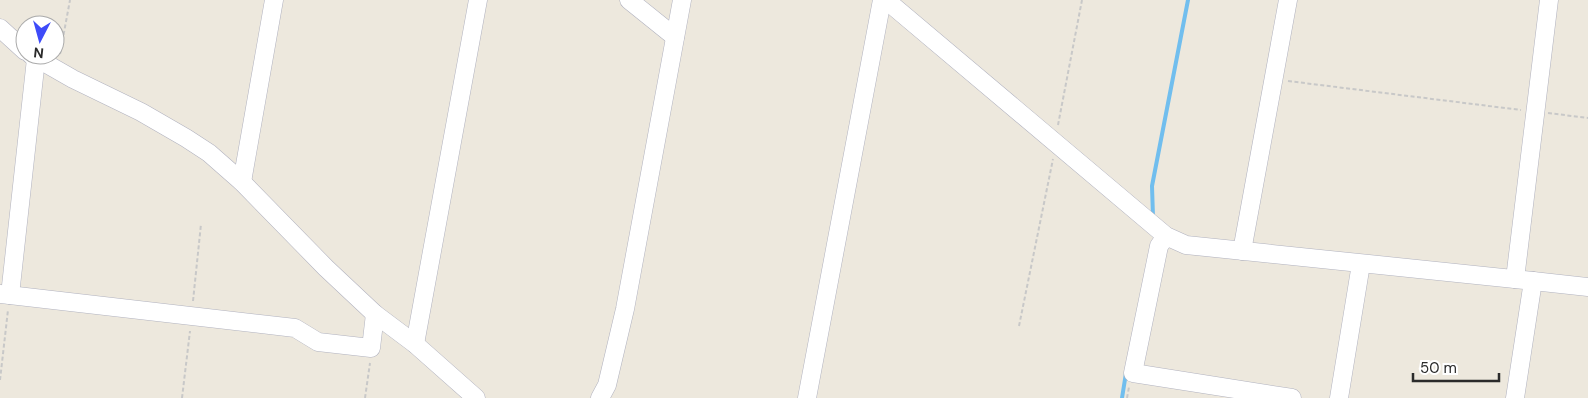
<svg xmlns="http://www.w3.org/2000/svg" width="1588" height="398" font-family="'DM Sans',sans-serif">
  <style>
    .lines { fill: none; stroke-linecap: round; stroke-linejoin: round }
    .stream { stroke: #71beee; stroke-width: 4 }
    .minor-casing { stroke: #b1b2bf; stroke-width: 19 }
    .path { stroke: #c8c8c8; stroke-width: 2; stroke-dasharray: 4 2.5; stroke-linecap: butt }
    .minor { stroke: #fff; stroke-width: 18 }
  </style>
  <rect width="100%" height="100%" fill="#ede8dd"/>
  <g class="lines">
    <g class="stream">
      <path d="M1153,217L1152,186L1188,0"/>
      <path d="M1122,398L1126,373"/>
    </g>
    <defs>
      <g id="minor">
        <path d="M629,0L675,37"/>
        <path d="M886,0L1166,236L1186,245L1533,281L1515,398"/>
        <path d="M0,28L25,51"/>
        <path d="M31,55L73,79L141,112L186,138L209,153L242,182L326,268L375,314L415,344L476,398"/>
        <path d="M242,182L274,0"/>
        <path d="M1166,236L1159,246L1133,373L1292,398"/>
        <path d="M1242,251L1288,0"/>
        <path d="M1515,279L1549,0"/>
        <path d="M1533,281L1588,287"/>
        <path d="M0,294L295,328L318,342L371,348L375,314"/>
        <path d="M10,295L36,59"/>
        <path d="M415,344L478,0"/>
        <path d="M600,398L607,385L625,309L682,0"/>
        <path d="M807,398L882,0"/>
        <path d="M1339,398L1361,264"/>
      </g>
    </defs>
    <use href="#minor" class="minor-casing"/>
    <g class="path">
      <path d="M60,54L70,0"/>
      <path d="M1288,81L1521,110"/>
      <path d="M1548,113L1588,118"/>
      <path d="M1058,125L1082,0"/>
      <path d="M193,301L201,224"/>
      <path d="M1019,326L1053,159"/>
      <path d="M0,380L8,310"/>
      <path d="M182,398L190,331"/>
      <path d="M365,398L370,363"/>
      <path d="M1127,398L1129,387"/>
    </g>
    <use href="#minor" class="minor"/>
  </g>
  <g transform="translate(40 40) rotate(186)"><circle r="24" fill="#ffffff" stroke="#aaaaaa"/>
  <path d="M0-4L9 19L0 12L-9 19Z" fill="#3e4bf9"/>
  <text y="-8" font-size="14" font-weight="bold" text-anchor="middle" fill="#2b2b2b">N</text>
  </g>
  <path d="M1413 373v8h86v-8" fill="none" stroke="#2b2b2b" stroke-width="2.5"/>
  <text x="1420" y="373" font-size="15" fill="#2b2b2b" stroke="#ffffff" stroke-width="4" paint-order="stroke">50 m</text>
</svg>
